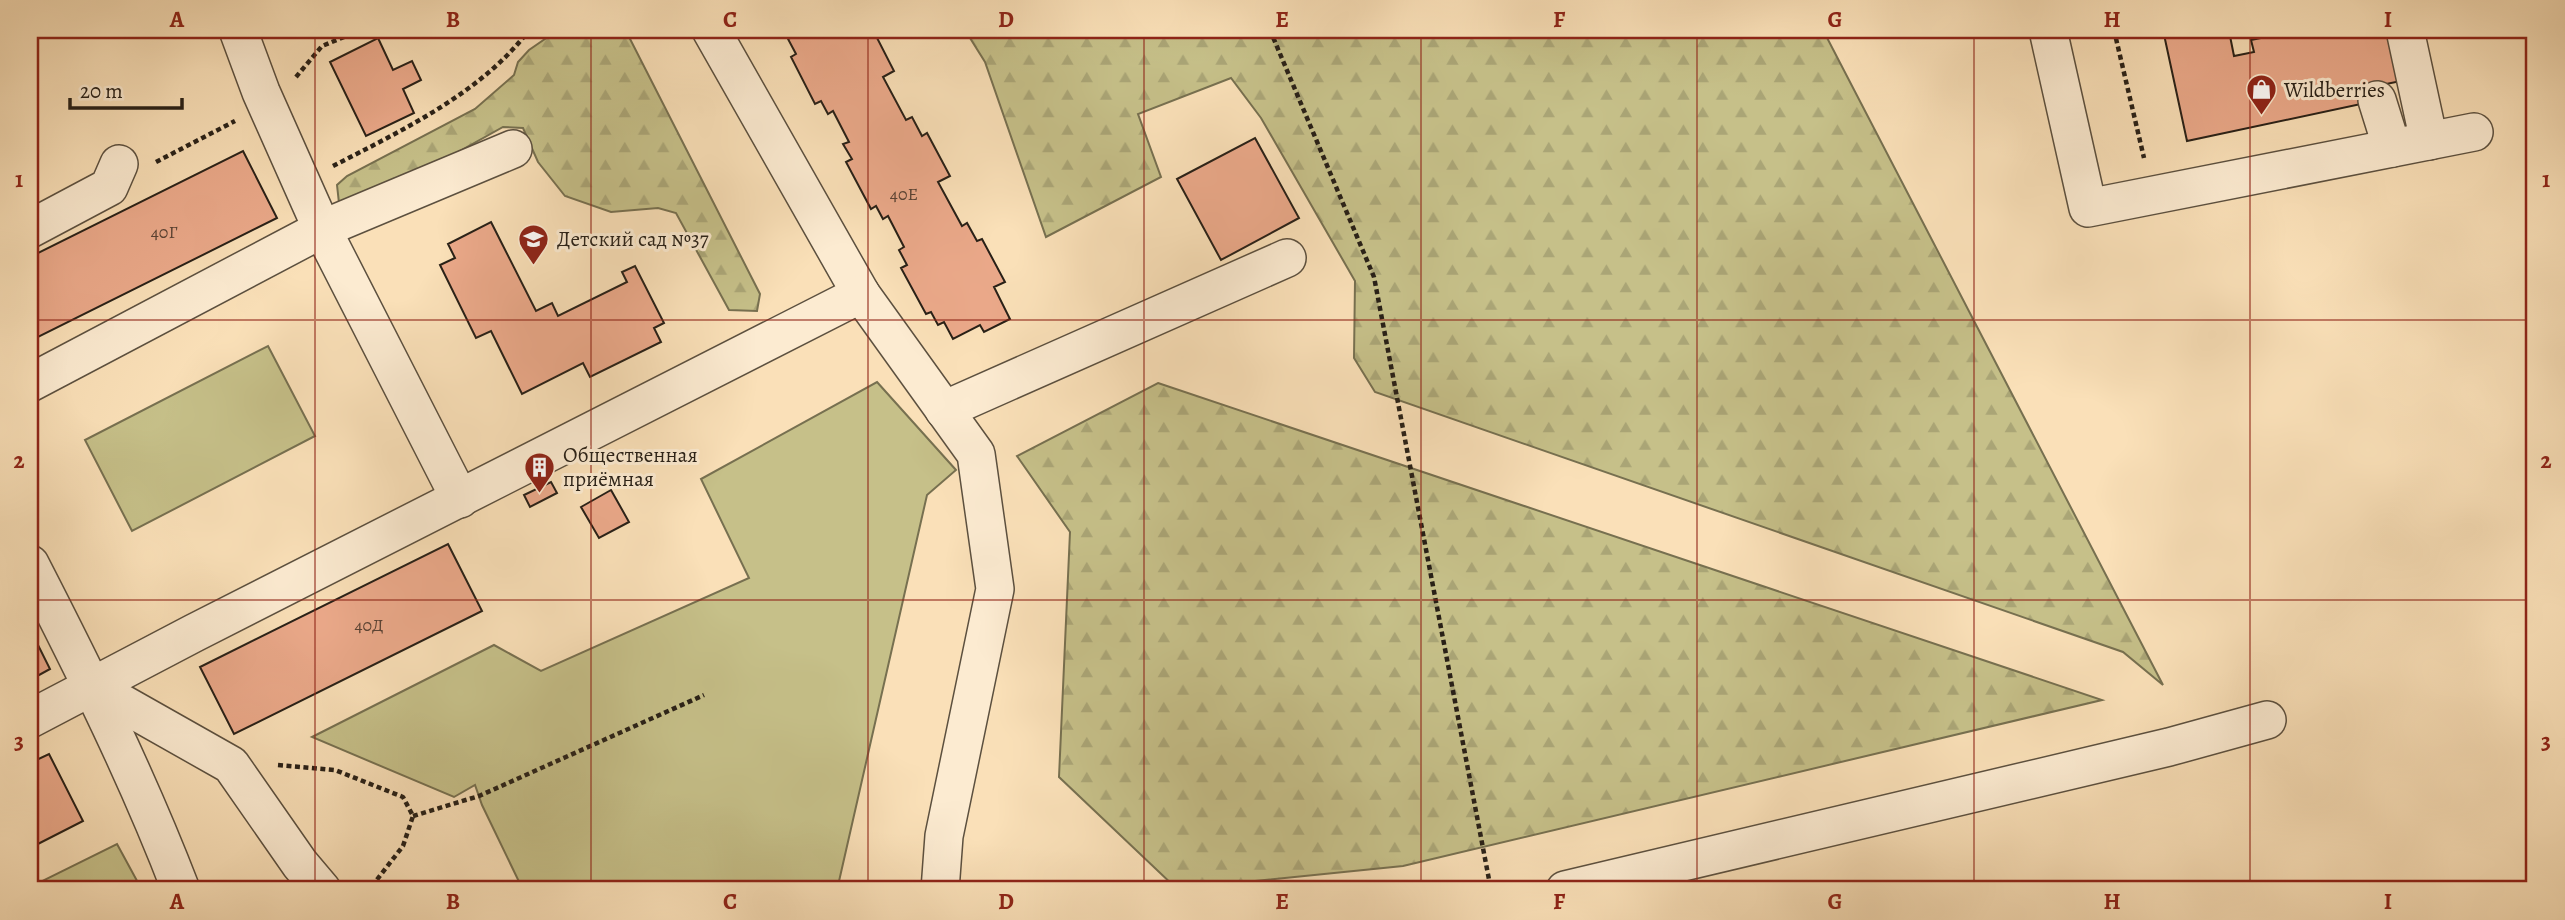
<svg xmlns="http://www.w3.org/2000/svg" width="2565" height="920" font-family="Alegreya,serif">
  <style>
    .forest { fill: url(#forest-firs); stroke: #777050; stroke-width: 2 }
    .garden { fill: #c6c089; stroke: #777050; stroke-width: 2 }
    .building { fill: #eba98a; stroke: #282017; stroke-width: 2 }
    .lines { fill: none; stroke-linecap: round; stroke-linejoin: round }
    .minor-casing { stroke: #5c503f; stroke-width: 40 }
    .path { stroke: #282017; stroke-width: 4.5; stroke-dasharray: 5 3.5; stroke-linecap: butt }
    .minor { stroke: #fcebd1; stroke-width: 37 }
    .grid { fill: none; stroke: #8f2418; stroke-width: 2; stroke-opacity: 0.55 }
    .labels { text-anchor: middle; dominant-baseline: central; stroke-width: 6; stroke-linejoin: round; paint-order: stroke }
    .number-label { font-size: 18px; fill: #594234 }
    .poi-label { font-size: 21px; fill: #282017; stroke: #fcebd1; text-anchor: start }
    .neatline { fill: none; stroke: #8f2418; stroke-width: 2.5 }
    .grid-label { font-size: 23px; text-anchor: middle; font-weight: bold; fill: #8f2418 }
  </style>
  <defs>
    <pattern id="forest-firs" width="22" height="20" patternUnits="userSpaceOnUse" patternTransform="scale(1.75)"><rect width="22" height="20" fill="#c6c089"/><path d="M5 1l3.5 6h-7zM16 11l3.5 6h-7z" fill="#aaa576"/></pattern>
  </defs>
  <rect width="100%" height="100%" fill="#fae0b8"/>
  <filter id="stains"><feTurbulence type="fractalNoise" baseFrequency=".00286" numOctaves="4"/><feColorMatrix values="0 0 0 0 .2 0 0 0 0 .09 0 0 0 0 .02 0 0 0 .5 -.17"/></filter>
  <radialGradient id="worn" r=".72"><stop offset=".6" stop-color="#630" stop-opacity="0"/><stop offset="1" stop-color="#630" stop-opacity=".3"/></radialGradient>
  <g class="forest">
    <path d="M558,30L626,31L760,294L757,311L729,310L676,213L658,208L611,212L565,196L538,162L523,128L503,127L431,167L339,203L337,185L347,176L475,109L514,75L518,62L529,50Z"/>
    <path d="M965,30H1823L2163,685L2123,652L1375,392L1354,358L1355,281L1261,118L1231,78L1138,114L1161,177L1046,237L985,62Z"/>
    <path d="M1158,383L2102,700L1403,866L1177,889L1059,777L1070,532L1017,456Z"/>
  </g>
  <g class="garden">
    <path d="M268,346L315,436L132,531L85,440Z"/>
    <path d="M877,382L956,470L927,495L837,890H523L482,805L475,785L454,797L312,737L494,645L541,671L749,578L701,479Z"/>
    <path d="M117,844L142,890H30V887Z"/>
  </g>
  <g class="building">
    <path d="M790,30H873L894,71L883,77L906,120L912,117L922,136L927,133L950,176L938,182L962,226L967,223L977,241L982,239L1005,282L994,287L1010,319L984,332L980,325L953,339L944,322L938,325L931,312L926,314L901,268L907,265L899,250L904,247L888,216L883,219L876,206L871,209L846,162L852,159L843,144L849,142L833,111L828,114L821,101L815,104L791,57L796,54L788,39L794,36Z"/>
    <path d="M2163,30H2235L2229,31L2234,56L2254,52L2251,40L2301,30H2390L2401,81L2386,84L2389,98L2187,141Z"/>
    <path d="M378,38L393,70L412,61L421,80L403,89L414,113L366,136L330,62Z"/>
    <path d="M1255,138L1299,218L1221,260L1177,179Z"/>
    <path d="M243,151L277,218L30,341V257Z"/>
    <path d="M491,222L536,311L552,303L558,316L627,282L622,272L635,266L664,323L654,328L661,342L590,377L583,363L522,394L491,331L476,338L440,265L455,258L448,244Z"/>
    <path d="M551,482L557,493L530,507L524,495Z"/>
    <path d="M611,490L629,522L599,538L581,507Z"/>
    <path d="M448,544L482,611L234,734L200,667Z"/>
    <path d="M30,629L50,669L30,680Z"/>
    <path d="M49,754L83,821L30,848V763Z"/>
  </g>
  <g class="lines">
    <defs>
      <g id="minor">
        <path d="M238,30L261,92L322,229L460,499"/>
        <path d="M711,30L861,294L976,454L995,589L944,836L940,890"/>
        <path d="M2048,30L2088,208L2474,132"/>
        <path d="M2405,30L2429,141"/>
        <path d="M2377,100L2392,148"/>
        <path d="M30,229L109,187L119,164"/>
        <path d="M30,383L322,229L513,149"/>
        <path d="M944,410L1287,258"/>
        <path d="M30,564C85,671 138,778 181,890"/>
        <path d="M93,687L231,765L300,864L322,890"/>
        <path d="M30,719L194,633L861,294"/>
        <path d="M1565,890L2169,747L2267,720"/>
      </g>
    </defs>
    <use href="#minor" class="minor-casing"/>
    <g class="path">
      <path d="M1270,30L1374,277L1491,890"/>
      <path d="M2114,30L2144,158"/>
      <path d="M296,77L322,46L361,30"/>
      <path d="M156,162L235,121"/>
      <path d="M333,166C401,131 483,92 529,30"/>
      <path d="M278,765L335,770L403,797L413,816L403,846L369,890"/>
      <path d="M413,816L479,796L704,695"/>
    </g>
    <use href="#minor" class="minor"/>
  </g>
  <path class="grid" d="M315,30V890M591,30V890M868,30V890M1144,30V890M1421,30V890M1697,30V890M1974,30V890M2250,30V890M30,320H2535M30,600H2535"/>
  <defs>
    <symbol id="shop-pin" viewBox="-11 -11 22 30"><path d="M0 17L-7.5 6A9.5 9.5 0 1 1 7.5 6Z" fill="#8f2418" stroke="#fcebd1"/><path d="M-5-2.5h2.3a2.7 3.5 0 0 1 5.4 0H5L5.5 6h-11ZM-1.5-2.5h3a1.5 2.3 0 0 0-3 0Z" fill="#fff"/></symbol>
    <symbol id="school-pin" viewBox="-11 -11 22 30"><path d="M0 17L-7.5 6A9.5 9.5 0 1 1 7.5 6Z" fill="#8f2418" stroke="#fcebd1"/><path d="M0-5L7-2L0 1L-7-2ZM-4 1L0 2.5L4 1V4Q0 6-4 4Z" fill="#fff"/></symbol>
    <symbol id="building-pin" viewBox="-11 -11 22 30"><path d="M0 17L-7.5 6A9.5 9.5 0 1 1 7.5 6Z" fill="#8f2418" stroke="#fcebd1"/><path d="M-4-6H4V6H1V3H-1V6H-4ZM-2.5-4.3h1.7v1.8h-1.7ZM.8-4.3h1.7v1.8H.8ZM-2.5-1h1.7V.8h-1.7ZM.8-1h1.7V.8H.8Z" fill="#fff"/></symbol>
  </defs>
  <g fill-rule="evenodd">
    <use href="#shop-pin" x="2244" y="72" width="35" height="47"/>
    <use href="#school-pin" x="516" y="222" width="35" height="47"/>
    <use href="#building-pin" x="522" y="450" width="35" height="47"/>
  </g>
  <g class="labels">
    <g class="number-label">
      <text x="904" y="194">40Е</text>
      <text x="164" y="232">40Г</text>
      <text x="369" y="625">40Д</text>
    </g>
    <g class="poi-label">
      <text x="2284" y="90">Wildberries</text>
      <text x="557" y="239">Детский сад №37</text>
      <text x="563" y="455">Общественная<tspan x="563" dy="24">приёмная</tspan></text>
    </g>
  </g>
  <rect width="2565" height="920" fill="none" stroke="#fae0b8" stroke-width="77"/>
  <path d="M70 98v10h112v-10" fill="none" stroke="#282017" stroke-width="3.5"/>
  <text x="80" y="98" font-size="21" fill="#282017" stroke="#fcebd1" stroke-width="5" paint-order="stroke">20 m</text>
  <rect x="38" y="38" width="2488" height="843" class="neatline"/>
  <g class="grid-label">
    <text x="177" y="27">A</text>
    <text x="453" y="27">B</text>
    <text x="730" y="27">C</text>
    <text x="1006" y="27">D</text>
    <text x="1282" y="27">E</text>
    <text x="1559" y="27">F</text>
    <text x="1835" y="27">G</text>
    <text x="2112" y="27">H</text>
    <text x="2388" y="27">I</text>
    <text x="19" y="187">1</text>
    <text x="2546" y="187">1</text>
    <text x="19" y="468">2</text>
    <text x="2546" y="468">2</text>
    <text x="19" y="749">3</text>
    <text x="2546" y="749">3</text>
    <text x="177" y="909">A</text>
    <text x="453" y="909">B</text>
    <text x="730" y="909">C</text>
    <text x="1006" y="909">D</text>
    <text x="1282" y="909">E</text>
    <text x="1559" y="909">F</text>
    <text x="1835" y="909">G</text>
    <text x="2112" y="909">H</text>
    <text x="2388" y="909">I</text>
  </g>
  <rect width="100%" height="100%" filter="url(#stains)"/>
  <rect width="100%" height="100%" fill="url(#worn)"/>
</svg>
